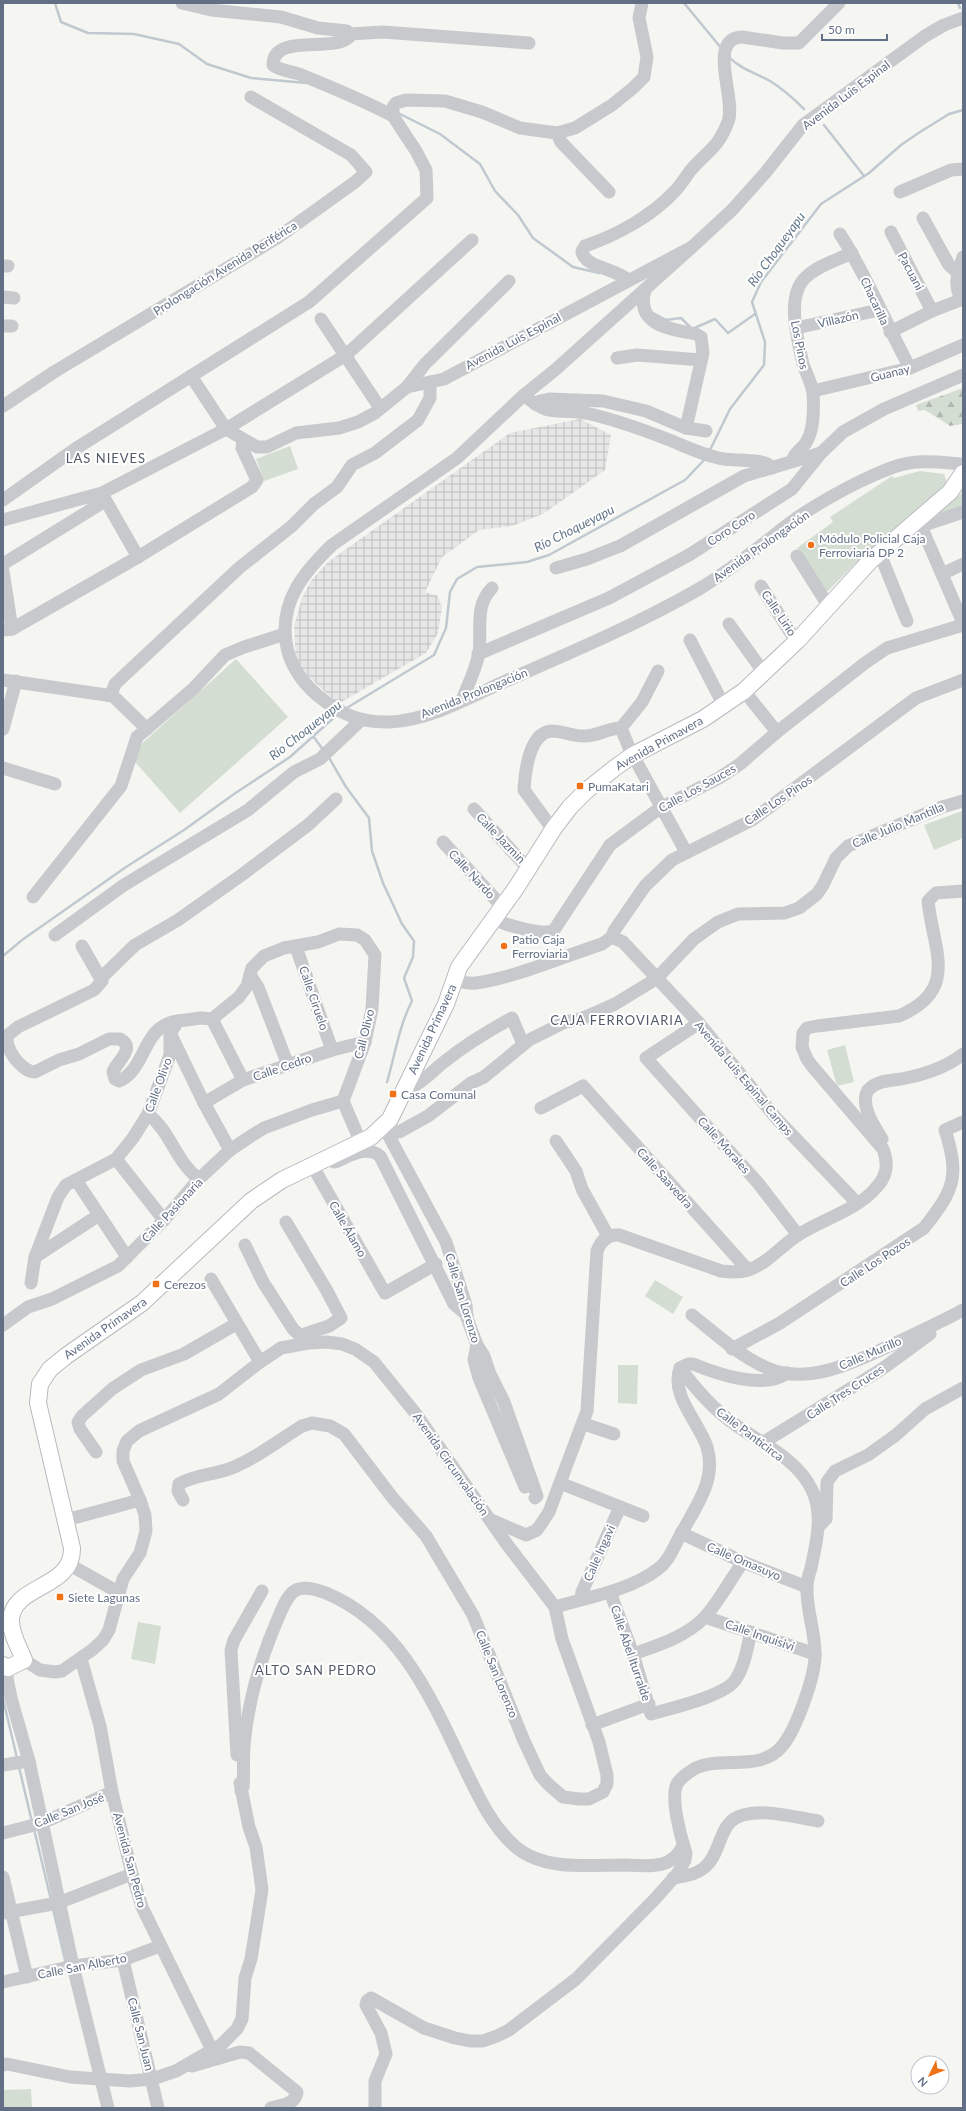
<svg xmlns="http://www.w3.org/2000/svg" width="966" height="2111" font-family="Lato,sans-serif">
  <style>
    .industrial { fill: url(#industrial-grid) }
    .forest { fill: url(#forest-firs) }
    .green { fill: #d4ddd2 }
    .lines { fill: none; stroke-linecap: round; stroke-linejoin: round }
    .stream { stroke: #c0c9d0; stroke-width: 2.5 }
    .major-casing { stroke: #b7babf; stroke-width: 18 }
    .minor { stroke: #c7c9cd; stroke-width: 13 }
    .major { stroke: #fff; stroke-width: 16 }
    .poi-dot { fill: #f07217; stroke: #fff; stroke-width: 1.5 }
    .labels { text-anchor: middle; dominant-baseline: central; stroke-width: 4; stroke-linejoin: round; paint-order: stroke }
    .street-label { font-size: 12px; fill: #626f85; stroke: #fff }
    .poi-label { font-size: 12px; fill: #626f85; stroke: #fff; text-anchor: start }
    .water-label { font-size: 13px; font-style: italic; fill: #637789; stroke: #fff }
    .neighbourhood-label { font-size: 13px; letter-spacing: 1px; fill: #515a69; stroke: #fff }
  </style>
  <defs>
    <pattern id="industrial-grid" width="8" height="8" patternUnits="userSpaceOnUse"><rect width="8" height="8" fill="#e5e6e5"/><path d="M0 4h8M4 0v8" fill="none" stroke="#bdbfbf"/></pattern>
    <pattern id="forest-firs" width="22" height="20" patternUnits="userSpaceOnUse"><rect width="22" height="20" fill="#d4ddd2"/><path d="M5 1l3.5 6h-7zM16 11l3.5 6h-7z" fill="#afb7b0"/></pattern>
  </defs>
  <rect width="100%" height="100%" fill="#f5f6f1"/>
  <path class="industrial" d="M580,419L611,435L605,470L543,514L512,526L479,530L442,557L425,592L438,596L442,608L438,633L426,653L338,704L296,665L294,626L302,598L311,581L328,562L510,433Z"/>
  <path class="forest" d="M963,388V424L950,426L925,410L918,411L916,405Z"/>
  <g class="green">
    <path d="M290,446L298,469L264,481L256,459Z"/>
    <path d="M920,471L944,474L947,483L860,559L828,591H824L797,548L833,522L830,517L892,476L894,478Z"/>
    <path d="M963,492V508L932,517Z"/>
    <path d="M236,659L288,717L180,813L129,755Z"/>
    <path d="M962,811L963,838L934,850L924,825Z"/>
    <path d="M845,1045L854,1082L837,1086L827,1050Z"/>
    <path d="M655,1280L683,1297L673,1314L645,1296Z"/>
    <path d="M618,1365H638L637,1404L618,1403Z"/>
    <path d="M138,1622L161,1626L155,1664L131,1659Z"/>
    <path d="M31,2089L32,2108H3V2090Z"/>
  </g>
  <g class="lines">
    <g class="stream">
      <path d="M55,3L61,22L88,33L134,34L179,44L207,64L251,78L306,83"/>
      <path d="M684,3L722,49"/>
      <path d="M958,3L960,8"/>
      <path d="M729,57C740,69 756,73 770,81C783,89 793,98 804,109"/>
      <path d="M398,113L440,134L480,164L495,191L518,215L533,238L573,267L599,273"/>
      <path d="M824,125L864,176"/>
      <path d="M653,313L666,320L681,318L692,329L715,319L728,333L755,314"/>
      <path d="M709,452L730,409L764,365L765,342L752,302L761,282L821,204L869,173L901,145L920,132L949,114L963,110"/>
      <path d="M345,709L434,655L446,628L450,592L457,579L477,567L527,562L549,555L685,480L706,458"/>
      <path d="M313,736L324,751"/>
      <path d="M328,756L346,787L369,818L372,851L383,883L402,924L414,941L413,957L404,978L412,1001C399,1026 395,1055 387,1082"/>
      <path d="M3,956L22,940L126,867L184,830L234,794L290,757L338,714"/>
      <path d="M3,1699L17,1758"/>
      <path d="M19,1767L32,1822"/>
      <path d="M34,1829L51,1900"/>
      <path d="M53,1909L66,1964"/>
    </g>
    <defs>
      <path id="major" d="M3,1665L8,1668L24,1660C19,1647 10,1633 11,1619C14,1584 73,1589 72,1548L38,1403L40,1384L50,1369L66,1356L142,1303L251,1201L282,1180L371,1137L390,1119L446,1004L459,967L516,888L554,828L570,807L587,790L616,767L633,755L703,719L744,691L798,640L870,561L950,492L963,473"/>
    </defs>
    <use href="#major" class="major-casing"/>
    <g class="minor">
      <path d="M182,3L211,10L281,17L318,28L347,31L350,36C335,54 273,32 273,65C280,71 291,71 299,74C331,87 363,100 393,116"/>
      <path d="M350,34L383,32L529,43"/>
      <path d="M557,133L561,142L609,192"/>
      <path d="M900,192L951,170L963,169"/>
      <path d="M923,218L949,265L958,273"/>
      <path d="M891,232L932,311"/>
      <path d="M840,234C867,276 886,324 910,368"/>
      <path d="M692,247L555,370L524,395L457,458L332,545C304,572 280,601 286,642C289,664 301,681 317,695C340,714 360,723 390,722C431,720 472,696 508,680C572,652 638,624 699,589C731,570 760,546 790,523C808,509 842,490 863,480C880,472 899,463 918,462C933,461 948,463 963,464"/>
      <path d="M963,257C958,271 952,288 963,300"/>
      <path d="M3,266H8"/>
      <path d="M628,280C617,269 583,267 582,251L585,246C617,235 652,216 675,191C681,185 685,178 690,171C707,151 717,150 728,122C737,99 706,39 742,37L783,43H799L839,3"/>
      <path d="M645,290C635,326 671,329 696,334L701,337L703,353L686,428"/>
      <path d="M3,297L14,298"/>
      <path d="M321,319L380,408"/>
      <path d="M3,326H12"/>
      <path d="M796,328L879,310"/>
      <path d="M890,332L932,311L963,299"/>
      <path d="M617,358L637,355L701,360"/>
      <path d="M191,376L226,429L346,355L472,240"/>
      <path d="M407,387L425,364L509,281"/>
      <path d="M813,391L910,368L963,345"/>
      <path d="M524,395C550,418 555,408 585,413C615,419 644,430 672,441C689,448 705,456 724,459C735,461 767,458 772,468"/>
      <path d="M535,404L540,401L549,399L603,401L646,411L686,428L706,431"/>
      <path d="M3,406L54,372L277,238L355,182L366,172L351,155L251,97"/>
      <path d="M793,460C794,452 801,450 805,444C814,432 814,408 813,393C812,384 806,373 803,364C798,340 785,296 806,277C819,265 837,260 852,253"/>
      <path d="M102,494L138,557"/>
      <path d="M3,500L75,449L309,302L427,198L426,170L416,151L393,116V107L396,103L406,100L445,101L482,112L520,128L557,133L575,128L612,105L633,88L644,77L647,57L639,18L642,3"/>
      <path d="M3,520L102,493L226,429L257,447H267L296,433L339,428L358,422L375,413L407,387L444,379L692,247L732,210L766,172L803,125L925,36L944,25L963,18"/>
      <path d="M915,520L921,526L963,623"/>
      <path d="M921,526L963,512"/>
      <path d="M878,554L882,559L907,621"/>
      <path d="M797,556L824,599L830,605"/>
      <path d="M3,564L105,501"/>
      <path d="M556,568L587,559L620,546L744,476L821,453"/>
      <path d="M3,571L12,629"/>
      <path d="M942,574L963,564"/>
      <path d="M761,586L792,635L798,640"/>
      <path d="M729,624L764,673"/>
      <path d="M3,630L12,629L138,557L252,487L257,480L242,448L243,440"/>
      <path d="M690,640L724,706"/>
      <path d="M478,654L609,598L689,555L792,489L821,453L843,432L884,409L963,375"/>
      <path d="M3,680L113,696"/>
      <path d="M744,691L777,732"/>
      <path d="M462,700C468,685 476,669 479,653C482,630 474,606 492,588"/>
      <path d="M621,728L630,750L686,852"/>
      <path d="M3,729L16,681"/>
      <path d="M147,729L113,696L112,692L115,684L239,568L292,526L314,504L337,487L352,465L375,453L418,420L430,398V382"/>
      <path d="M3,768L55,784"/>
      <path d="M474,809L522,862L529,866"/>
      <path d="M554,828L548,823L524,790C525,773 529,732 552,731C563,731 574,737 585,736C598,736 608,728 621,728L642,702L658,671"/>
      <path d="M443,842L498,902L503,905"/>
      <path d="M33,897L121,786L137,737L193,689L225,655L244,647L285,634"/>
      <path d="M494,919C505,925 544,936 554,930L610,845L660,808L719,778L740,764L777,732L865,663L887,648L963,625"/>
      <path d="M55,935L124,885L248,810L294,772L320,759L360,721"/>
      <path d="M612,937L614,931L645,886L672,860L752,820L916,698L963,680"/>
      <path d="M612,937L623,942L699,1023L776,1118L857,1203"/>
      <path d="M82,946L102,981L94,990L18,1027L8,1035C3,1048 22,1072 35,1072L59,1060L79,1054L109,1039H120C137,1048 116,1062 113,1072L115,1079L119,1081C147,1069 142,1025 178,1021"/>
      <path d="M296,947L332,1050"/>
      <path d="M250,975L258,987L288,1065"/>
      <path d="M102,977L135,945L178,920L243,874L308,825L336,799"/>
      <path d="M455,980C462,982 468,984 476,983C517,977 562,957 602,944L612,937"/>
      <path d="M212,1019L243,1080"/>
      <path d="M699,1023L646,1058L758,1183L798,1235"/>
      <path d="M171,1035L204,1103L230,1150"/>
      <path d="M403,1090C421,1085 430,1073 444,1062C465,1045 488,1031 512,1018L523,1044"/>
      <path d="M343,1101L361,1143"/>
      <path d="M204,1103L243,1080L332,1050L365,1042"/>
      <path d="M541,1108L583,1086L748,1270"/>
      <path d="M148,1114C171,1132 176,1162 199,1179"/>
      <path d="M384,1127L399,1132L428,1116L471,1083L484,1077L529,1040L565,1022L581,1019L615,1004L656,979L694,939L718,922L738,914L785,913L799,908L817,894L823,885L836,858L848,846L942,807L963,801"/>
      <path d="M384,1127L446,1242L466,1305L467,1318L477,1345L484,1356L490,1374L504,1402L537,1496L535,1498"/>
      <path d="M882,1139C875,1127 859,1105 868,1090C879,1079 893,1081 906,1078C925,1074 948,1066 963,1054"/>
      <path d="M556,1141L576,1171L582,1189L608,1236"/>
      <path d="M116,1159L164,1220"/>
      <path d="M332,1161L335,1162C350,1156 366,1145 380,1156L454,1304L467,1315"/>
      <path d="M312,1165L385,1293L436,1264"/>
      <path d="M76,1180L127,1257"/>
      <path d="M286,1222L327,1291L341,1318L329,1326L305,1334L303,1337"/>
      <path d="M245,1245L263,1282L293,1329L308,1343"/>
      <path d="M35,1257L99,1215"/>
      <path d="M211,1279L260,1362"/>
      <path d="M31,1283L35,1257L58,1197L66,1185L116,1159L133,1138L148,1114L170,1055V1034L178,1021L201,1018L212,1019L239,997L247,986L252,968L264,956L284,948L318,942L339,934L357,935L365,940L375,955L372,1009L365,1042L343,1101"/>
      <path d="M692,1315C716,1334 738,1355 767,1368C810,1387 861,1359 900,1341C921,1331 943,1321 963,1310"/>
      <path d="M3,1325L28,1307L52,1299L118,1266L164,1220L199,1179L230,1150L251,1136L264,1128L312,1110L343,1101"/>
      <path d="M477,1345L474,1360L479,1378L525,1487"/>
      <path d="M732,1349L780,1323L924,1228C954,1190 960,1177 945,1130L963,1122"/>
      <path d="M584,1424L614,1434"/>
      <path d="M764,1442L882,1369L930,1334"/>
      <path d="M96,1452L80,1429L78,1422L82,1416L112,1389L141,1370L184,1354L236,1324"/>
      <path d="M560,1483L643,1516"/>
      <path d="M66,1520L140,1500"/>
      <path d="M491,1520L526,1535L537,1530L549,1512L587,1411L597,1251C601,1240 608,1234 619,1235L721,1271C730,1272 739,1273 748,1270C767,1264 781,1246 798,1235C821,1220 856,1210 874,1190C887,1177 889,1165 883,1149L812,1066L807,1059L802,1047L803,1033L807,1028L817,1026L899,1016C960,990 933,950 928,901L936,893L963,891"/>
      <path d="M819,1526L826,1519L827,1482L835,1471L868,1455L896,1435L925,1409L963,1388"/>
      <path d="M681,1533L743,1562L807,1587"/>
      <path d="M70,1565L118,1592"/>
      <path d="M610,1592L633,1654L651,1714C671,1708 726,1696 736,1679C745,1665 747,1648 751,1632"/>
      <path d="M581,1599L582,1592L620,1507"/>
      <path d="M555,1607C589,1597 629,1591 658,1569C670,1560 674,1546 681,1534C696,1506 717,1480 707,1447C699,1422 670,1396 680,1368L688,1364H693C717,1374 764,1390 787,1373"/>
      <path d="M705,1617L815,1654"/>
      <path d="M633,1654C659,1645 685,1637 704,1618C716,1606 732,1577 743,1562"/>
      <path d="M81,1659L100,1726L112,1792L132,1874L142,1907L212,2050"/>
      <path d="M24,1660L40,1670L55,1672L62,1671L92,1650L103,1640L109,1630L123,1579L140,1553L146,1531L145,1515L140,1500L123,1461V1451L127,1441L139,1431L219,1394L260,1362L281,1348L308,1343L327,1342L342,1344L355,1349L374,1362L416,1414L506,1543L555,1607L562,1639L599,1742L607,1775V1784L603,1792L589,1799H579L563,1797L548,1784L540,1775L524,1741L473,1615L426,1536L392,1497L344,1434L330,1426L312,1423L302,1426C278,1441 255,1459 229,1469C212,1475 195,1475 179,1484L178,1491L183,1500"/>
      <path d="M8,1668L7,1678L11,1698L29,1761L73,1966L108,2108"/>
      <path d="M592,1725L649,1704"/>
      <path d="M237,1755L231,1650L234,1640L262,1591"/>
      <path d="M3,1765L29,1761"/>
      <path d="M241,1791L243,1787C244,1773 243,1759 244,1745C248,1701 261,1657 279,1616C290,1589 297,1582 326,1593C401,1624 433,1702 466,1771C479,1798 493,1828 517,1848C545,1871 591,1865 625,1865C648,1866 673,1870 683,1845"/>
      <path d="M3,1833L42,1823L112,1792"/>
      <path d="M3,1877L27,1977"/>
      <path d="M673,1878C684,1876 696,1875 705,1867C722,1853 718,1821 743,1815C767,1809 794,1817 818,1821"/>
      <path d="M3,1913L58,1903L132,1874"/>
      <path d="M123,1960L158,2108"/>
      <path d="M3,1982L73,1966L123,1960L160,1946"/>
      <path d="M3,2065L7,2064L70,2077L130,2081L152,2079L176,2071L221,2045L237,2029L242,2019L245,1978L251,1959L262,1890L256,1847L249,1827L240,1783"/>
      <path d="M192,2066L240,2052L249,2053L297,2092C296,2105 280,2105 271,2108"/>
      <path d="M375,2108V2081L386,2054L381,2033L366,2005L367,2001L371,1998L424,2028L455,2038L470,2041H483L497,2036L509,2030L576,1979L655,1899L678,1873L685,1860L686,1853C681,1838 670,1798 677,1784C679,1780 684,1776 688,1773C715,1751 759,1776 783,1745C796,1729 816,1675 815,1653C815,1631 806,1609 807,1587C807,1581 809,1574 811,1568C816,1544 824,1515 812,1490C797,1458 760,1443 733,1423C713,1409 695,1388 680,1368"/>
    </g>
    <use href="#major" class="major"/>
  </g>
  <g class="poi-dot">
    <circle cx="811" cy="545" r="4"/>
    <rect x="576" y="782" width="8" height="8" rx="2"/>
    <circle cx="504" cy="946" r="4"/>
    <rect x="389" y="1090" width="8" height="8" rx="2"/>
    <rect x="152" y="1280" width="8" height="8" rx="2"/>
    <rect x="56" y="1593" width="8" height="8" rx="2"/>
  </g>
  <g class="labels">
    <g class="street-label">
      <text transform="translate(846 95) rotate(-37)">Avenida Luis Espinal</text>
      <text transform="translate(225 268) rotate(-32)">Prolongación Avenida Periférica</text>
      <text transform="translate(911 271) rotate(62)">Pacuani</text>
      <text transform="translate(875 301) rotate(65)">Chacarilla</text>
      <text transform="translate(838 319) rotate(-13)">Villazón</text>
      <text transform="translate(513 341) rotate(-28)">Avenida Luis Espinal</text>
      <text transform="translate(800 345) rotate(79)">Los Pinos</text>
      <text transform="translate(890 373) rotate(-14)">Guanay</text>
      <text transform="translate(731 528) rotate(-33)">Coro Coro</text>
      <text transform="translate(761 546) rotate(-35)">Avenida Prolongación</text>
      <text transform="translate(779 613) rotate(56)">Calle Lirio</text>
      <text transform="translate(474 693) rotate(-22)">Avenida Prolongación</text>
      <text transform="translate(659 743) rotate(-29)">Avenida Primavera</text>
      <text transform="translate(697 788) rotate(-29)">Calle Los Sauces</text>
      <text transform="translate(778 800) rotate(-34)">Calle Los Pinos</text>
      <text transform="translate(898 825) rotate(-23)">Calle Julio Mantilla</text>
      <text transform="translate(501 838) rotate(46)">Calle Jazmin</text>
      <text transform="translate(472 874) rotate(47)">Calle Nardo</text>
      <text transform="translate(314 998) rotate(71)">Calle Ciruelo</text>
      <text transform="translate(432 1029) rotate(-65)">Avenida Primavera</text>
      <text transform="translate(364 1034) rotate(-76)">Call Olivo</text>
      <text transform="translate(282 1067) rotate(-19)">Calle Cedro</text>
      <text transform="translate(744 1078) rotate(50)">Avenida Luis Espinal Camps</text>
      <text transform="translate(158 1085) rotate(-70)">Calle Olivo</text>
      <text transform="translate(724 1145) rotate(48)">Calle Morales</text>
      <text transform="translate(665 1178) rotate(48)">Calle Saavedra</text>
      <text transform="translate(172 1210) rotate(-47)">Calle Pasionaria</text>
      <text transform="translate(348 1229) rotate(60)">Calle Álamo</text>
      <text transform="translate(875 1262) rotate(-33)">Calle Los Pozos</text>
      <text transform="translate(463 1298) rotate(73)">Calle San Lorenzo</text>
      <text transform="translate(105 1328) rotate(-35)">Avenida Primavera</text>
      <text transform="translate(870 1353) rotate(-23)">Calle Murillo</text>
      <text transform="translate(845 1392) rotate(-33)">Calle Tres Cruces</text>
      <text transform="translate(750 1434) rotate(37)">Calle Panticirca</text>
      <text transform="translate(451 1464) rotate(55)">Avenida Circunvalación</text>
      <text transform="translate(599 1553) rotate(-66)">Calle Ingavi</text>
      <text transform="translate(744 1561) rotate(23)">Calle Omasuyo</text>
      <text transform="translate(760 1635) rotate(19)">Calle Inquisivi</text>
      <text transform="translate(631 1653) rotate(71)">Calle Abel Iturralde</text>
      <text transform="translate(497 1674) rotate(68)">Calle San Lorenzo</text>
      <text transform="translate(69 1810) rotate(-22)">Calle San José</text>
      <text transform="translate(130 1860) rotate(75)">Avenida San Pedro</text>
      <text transform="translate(82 1966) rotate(-11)">Calle San Alberto</text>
      <text transform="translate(141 2034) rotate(76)">Calle San Juan</text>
    </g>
    <g class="poi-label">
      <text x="819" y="538">Módulo Policial Caja<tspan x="819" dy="14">Ferroviaria DP 2</tspan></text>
      <text x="588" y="786">PumaKatari</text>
      <text x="512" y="939">Patio Caja<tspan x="512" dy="14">Ferroviaria</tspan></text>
      <text x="401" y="1094">Casa Comunal</text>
      <text x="164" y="1284">Cerezos</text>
      <text x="68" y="1597">Siete Lagunas</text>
    </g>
    <g class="water-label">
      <text transform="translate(776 249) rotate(-54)">Río Choqueyapu</text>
      <text transform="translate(574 528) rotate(-27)">Río Choqueyapu</text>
      <text transform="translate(305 730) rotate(-38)">Río Choqueyapu</text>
    </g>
    <g class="neighbourhood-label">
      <text x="106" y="458">LAS NIEVES</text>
      <text x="617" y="1020">CAJA FERROVIARIA</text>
      <text x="316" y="1670">ALTO SAN PEDRO</text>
    </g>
  </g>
  <rect width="966" height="2111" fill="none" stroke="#626f85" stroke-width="8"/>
  <g transform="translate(930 2075) rotate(227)"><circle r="19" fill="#ffffff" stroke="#c0c5ce"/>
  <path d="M0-3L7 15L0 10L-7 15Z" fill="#f07217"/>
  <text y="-6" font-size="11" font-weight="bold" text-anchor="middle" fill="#626f85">N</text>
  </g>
  <path d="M822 34v6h65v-6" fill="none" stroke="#626f85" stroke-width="2"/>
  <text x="828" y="34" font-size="12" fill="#626f85" stroke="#ffffff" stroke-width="3" paint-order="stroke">50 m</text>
</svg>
